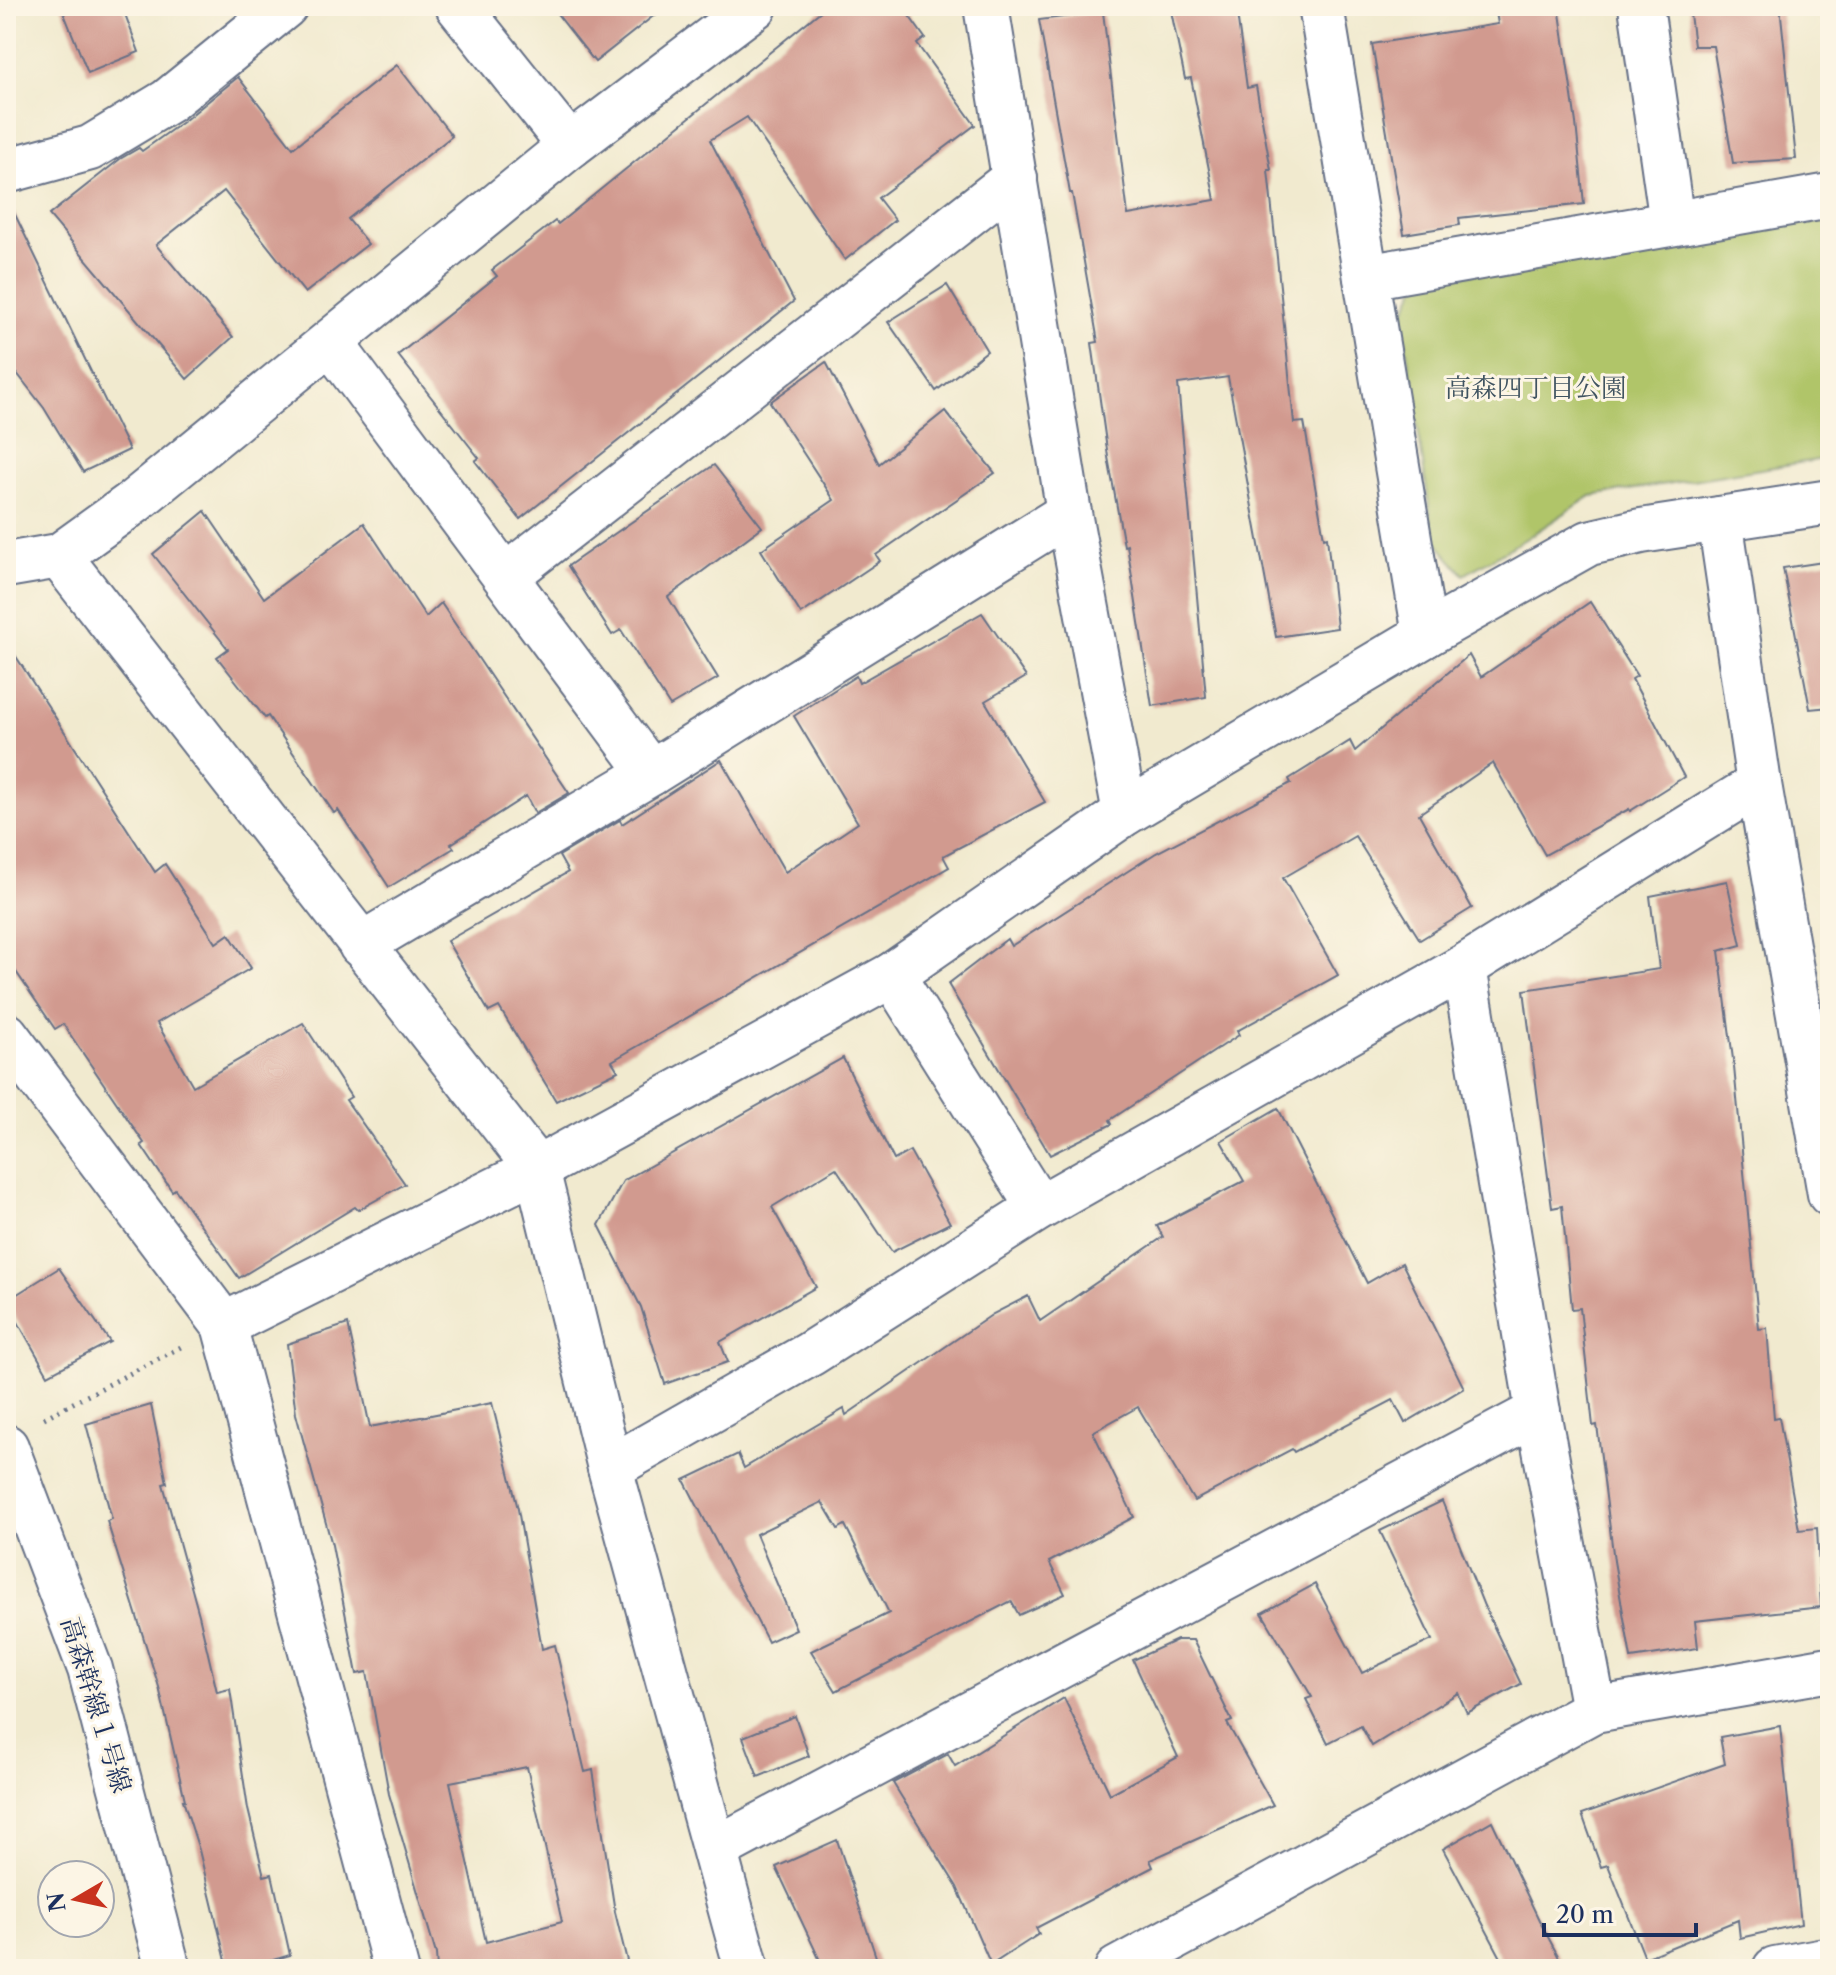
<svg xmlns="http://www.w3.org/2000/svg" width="1836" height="1975" font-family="'Libre Caslon Text','Noto Serif JP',serif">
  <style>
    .green { fill: #b0c569; stroke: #667a64; stroke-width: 2 }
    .building { fill: #d19a8f; fill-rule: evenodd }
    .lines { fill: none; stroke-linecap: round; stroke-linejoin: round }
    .minor-casing { stroke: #667086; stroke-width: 48 }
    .tertiary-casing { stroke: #667086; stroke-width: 48 }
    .path { stroke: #667086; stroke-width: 5; stroke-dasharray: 2 6; stroke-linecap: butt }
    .minor { stroke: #fff; stroke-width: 44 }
    .tertiary { stroke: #fff; stroke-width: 44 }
    .labels { text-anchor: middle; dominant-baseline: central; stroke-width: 6; stroke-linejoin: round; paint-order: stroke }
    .park-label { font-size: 26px; fill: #405461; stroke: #fcf5e5 }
    .street-label { font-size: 26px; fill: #1b2f5e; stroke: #fcf5e5 }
  </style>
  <rect width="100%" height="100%" fill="#fcf5e5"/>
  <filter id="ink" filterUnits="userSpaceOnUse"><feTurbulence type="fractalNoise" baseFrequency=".0125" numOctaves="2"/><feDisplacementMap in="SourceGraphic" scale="16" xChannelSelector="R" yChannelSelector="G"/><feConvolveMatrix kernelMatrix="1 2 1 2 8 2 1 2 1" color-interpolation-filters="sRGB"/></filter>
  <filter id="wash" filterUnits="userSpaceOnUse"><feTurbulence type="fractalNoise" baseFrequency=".006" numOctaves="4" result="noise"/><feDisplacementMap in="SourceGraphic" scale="32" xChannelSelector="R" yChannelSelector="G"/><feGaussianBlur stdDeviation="1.8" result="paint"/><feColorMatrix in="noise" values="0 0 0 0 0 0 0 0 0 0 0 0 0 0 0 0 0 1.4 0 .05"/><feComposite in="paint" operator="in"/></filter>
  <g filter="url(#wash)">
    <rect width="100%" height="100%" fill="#f1eacf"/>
    <path class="green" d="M1830,215V458L1591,496L1527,538L1464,575L1434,540L1402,317L1418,283Z"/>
    <g id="blocks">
      <g class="building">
        <path d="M61,6H122L139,52L88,73Z"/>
        <path d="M551,6H666L595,62Z"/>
        <path d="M827,6H902L925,38L917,44L975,125L878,198L895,220L845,260L747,117L710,140L794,301L520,519L475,461L479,458L398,355L497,276L492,270L555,221L558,224Z"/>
        <path d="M1170,6H1236L1247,88L1256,86L1271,170H1268L1294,423L1304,422L1324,538L1327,537L1337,628L1276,637L1228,377L1178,384L1206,697L1152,706L1127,545L1124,546L1108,457L1092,343L1098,342L1072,193H1070L1039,20L1103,12L1128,215L1215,200L1191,78L1185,79Z"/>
        <path d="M1495,6H1559L1576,123L1584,204L1459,218L1460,225L1404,234L1372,44L1498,24Z"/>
        <path d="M1689,6H1780L1796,159L1733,163L1713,46H1694Z"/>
        <path d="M397,65L452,136L348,219L368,244L305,293L224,191L156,245L233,337L187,379L49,215L120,159L139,148L142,151L184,121L238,77L293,148Z"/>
        <path d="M6,196L129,450L83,472L44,408L6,359Z"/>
        <path d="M947,285L987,351L936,391L888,322Z"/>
        <path d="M826,362L879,464L945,411L995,473L876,555L880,561L801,614L761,550L834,500L770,402Z"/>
        <path d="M714,465L762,527L668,597L718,678L670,706L621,630L612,635L568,566Z"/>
        <path d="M205,511L264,598L364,523L426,617L441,603L569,793L535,813L526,796L451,844L454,848L389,887L338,810L334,813L268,716L265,718L217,657L228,649L153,554Z"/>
        <path d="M1830,561V707L1810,709L1783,568Z"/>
        <path d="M1590,602L1637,676L1632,679L1684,777L1630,811L1629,809L1545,855L1493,763L1419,814L1472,908L1420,940L1355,836L1283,878L1338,975L1237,1031L1239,1035L1110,1120L1112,1124L1050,1155L948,984L1007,939L1011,946L1156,853L1291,783L1289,779L1350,741L1355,751L1469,655L1481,677Z"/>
        <path d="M982,613L1026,677L985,701L1045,802L943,856L949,867L612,1061L618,1071L556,1101L499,1007L489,1012L447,941L568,872L559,856L620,820L622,824L721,760L785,872L858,823L794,716L856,676L859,683Z"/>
        <path d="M6,641L155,872L165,864L216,943L229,934L251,968L157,1023L193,1086L303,1023L351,1097L346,1100L405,1184L358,1210L355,1207L239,1278L175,1189L172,1191L141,1145L144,1143L63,1024L55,1029L6,957Z"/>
        <path d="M1727,881L1741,945L1719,951L1734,1067L1759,1329L1767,1328L1774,1418L1779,1417L1799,1530L1817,1528L1821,1607L1695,1621L1698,1648L1631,1658L1614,1561L1597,1425L1593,1426L1580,1308L1572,1309L1562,1206L1552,1208L1524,990L1659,969L1650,896Z"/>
        <path d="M843,1058L894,1160L910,1151L950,1223L892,1252L836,1168L772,1207L816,1287L720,1342L728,1362L665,1384L641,1307L599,1225L623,1181Z"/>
        <path d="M1278,1108L1367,1283L1402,1263L1464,1388L1405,1423L1393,1400L1294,1452L1292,1449L1194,1501L1138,1407L1093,1432L1134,1517L1049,1562L1065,1594L1019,1615L1011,1601L836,1691L811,1651L889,1613L845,1525L838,1529L822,1502L756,1534L796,1629L768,1642L684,1480L738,1454L744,1468L844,1409L846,1415L993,1314L1028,1296L1040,1321L1163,1237L1157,1226L1244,1181L1221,1141Z"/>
        <path d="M59,1268L110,1342L48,1375L6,1301Z"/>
        <path d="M348,1324L370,1427L492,1403L518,1509L542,1649L555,1645L585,1772L593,1770L615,1912L629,1969H437L436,1954L389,1794L367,1672L357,1674L332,1545L296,1414L287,1344ZM527,1767L562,1922L486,1942L450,1782Z"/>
        <path d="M151,1405L167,1483L163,1484L199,1615L217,1692L230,1689L248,1809L264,1876L272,1874L290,1955L242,1969H228L199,1850L183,1800H185L159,1687L107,1521L112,1519L86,1424Z"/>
        <path d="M1442,1501L1484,1606L1521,1684L1467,1713L1458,1693L1372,1746L1361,1726L1328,1743L1306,1699L1312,1697L1262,1613L1315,1584L1362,1673L1432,1640L1380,1531Z"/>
        <path d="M1177,1640H1193L1232,1721L1227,1723L1273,1805L1150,1860L1153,1867L1036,1928L1039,1934L991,1965L957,1887L893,1783L948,1754L955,1766L1064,1698L1110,1794L1178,1757L1133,1660Z"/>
        <path d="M795,1716L809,1756L758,1777L743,1737Z"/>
        <path d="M1780,1726L1801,1924L1740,1938L1738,1920L1645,1958L1608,1865L1601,1867L1582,1814L1725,1764L1720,1737Z"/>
        <path d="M1492,1821L1539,1920L1565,1969H1507L1443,1849Z"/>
        <path d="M837,1840L880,1969H824L776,1867Z"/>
      </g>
    </g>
  </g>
  <g filter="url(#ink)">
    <use href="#blocks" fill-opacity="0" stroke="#667086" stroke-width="2"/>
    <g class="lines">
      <defs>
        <g id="minor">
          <path d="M458,6L570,146"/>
          <path d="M986,6L1069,513L1125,813"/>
          <path d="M1321,6L1425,635"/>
          <path d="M1641,6L1672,223"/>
          <path d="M6,171L90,148L168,101L285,6"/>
          <path d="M1366,277L1830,196"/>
          <path d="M331,343L651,773"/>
          <path d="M1720,519L1759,784L1830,1194"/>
          <path d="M59,556L537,1169L610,1468L747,1969"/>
          <path d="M6,565L59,556L134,502L570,146L755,6"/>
          <path d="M506,576L1015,178"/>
          <path d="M361,945L651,773L1069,513"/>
          <path d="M1464,967L1538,1412L1594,1710"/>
          <path d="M892,975L1039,1208"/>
          <path d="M6,1035L224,1325L396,1969"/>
          <path d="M224,1325L537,1169L892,975L1125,813L1425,635L1589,543L1641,531L1830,502"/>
          <path d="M610,1468L810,1354L1039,1208L1464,967L1759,784"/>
          <path d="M716,1849L1538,1412"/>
          <path d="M1117,1969L1594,1710L1830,1669"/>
          <path d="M1775,1969L1830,1959"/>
        </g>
        <path id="tertiary" d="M6,1447L90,1669L168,1969"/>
      </defs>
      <use href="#minor" class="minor-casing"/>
      <use href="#tertiary" class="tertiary-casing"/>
      <path class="path" d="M44,1418L181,1347"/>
      <use href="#minor" class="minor"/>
      <use href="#tertiary" class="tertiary"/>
    </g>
  </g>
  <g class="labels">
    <g class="park-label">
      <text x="1536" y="388">高森四丁目公園</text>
    </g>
    <g class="street-label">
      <text transform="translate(96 1705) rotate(73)">高森幹線１号線</text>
    </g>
  </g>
  <rect width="1836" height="1975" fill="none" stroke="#fcf5e5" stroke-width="32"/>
  <g transform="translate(76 1899) rotate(261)"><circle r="38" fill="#fcf5e5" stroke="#a2a6af" stroke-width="2"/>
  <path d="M0-6L14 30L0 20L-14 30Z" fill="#c8321e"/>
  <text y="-12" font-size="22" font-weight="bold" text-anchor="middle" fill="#1b2f5e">N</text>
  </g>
  <path d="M1544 1923v12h152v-12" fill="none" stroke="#1b2f5e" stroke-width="4"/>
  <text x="1556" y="1923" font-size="24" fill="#1b2f5e" stroke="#fcf5e5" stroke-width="6" paint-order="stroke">20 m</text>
</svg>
